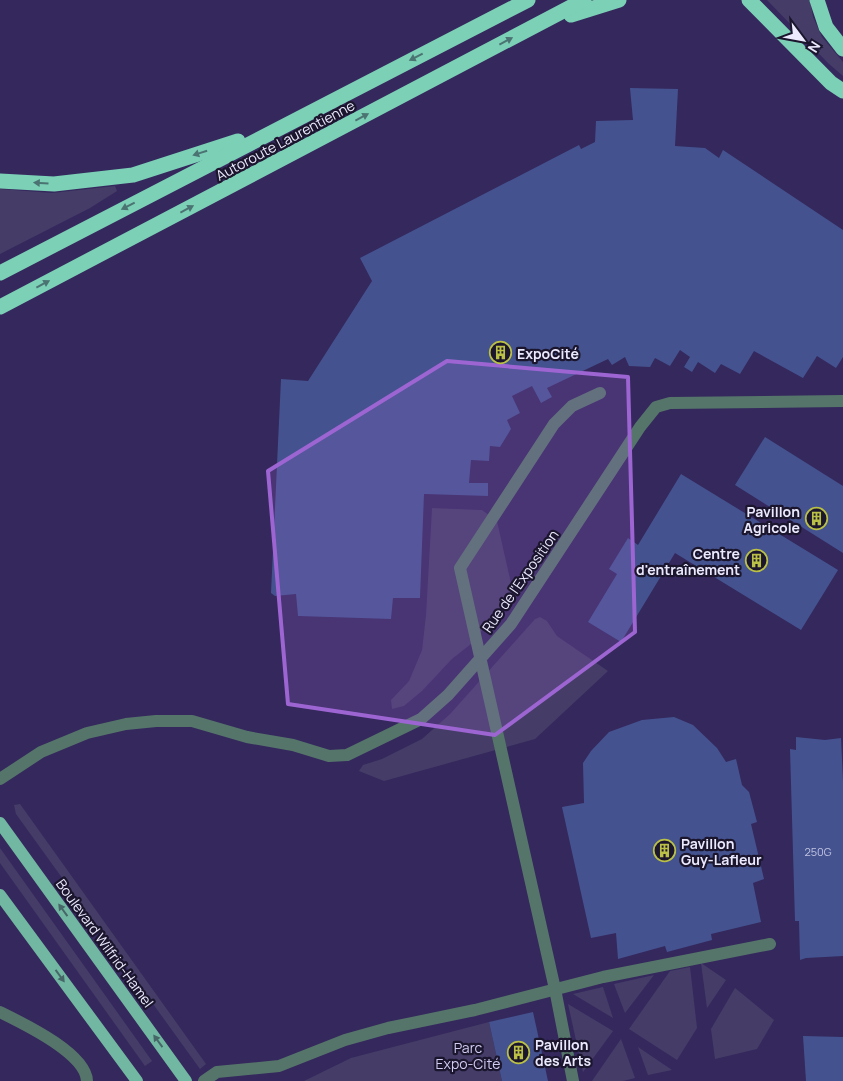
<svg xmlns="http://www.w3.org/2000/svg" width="843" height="1081" font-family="Manrope,sans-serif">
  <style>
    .green { fill: #453d67 }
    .building { fill: #44538f }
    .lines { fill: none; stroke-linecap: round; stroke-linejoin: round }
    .street { stroke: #55756a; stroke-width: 12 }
    .primary { stroke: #71b7a1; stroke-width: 12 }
    .highway { stroke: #7bd0b6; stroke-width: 15 }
    .oneway { fill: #4b7372 }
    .oneway2 { fill: #466668 }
    .marked { fill: #9d65d2; fill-opacity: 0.2; stroke: #9d65d2; stroke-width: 4; stroke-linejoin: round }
    .labels { text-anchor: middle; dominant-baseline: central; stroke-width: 4.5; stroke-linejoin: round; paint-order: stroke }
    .number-label { font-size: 11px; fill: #c1c4e2 }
    .street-label { font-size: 14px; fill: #ebe9fd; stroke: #1b162e }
    .poi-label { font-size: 14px; font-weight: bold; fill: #ebe9fd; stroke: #1b162e; text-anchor: start }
    .park-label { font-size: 14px; fill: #d1ccf1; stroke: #1b162e }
  </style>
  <rect width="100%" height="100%" fill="#35285d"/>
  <g class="green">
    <path d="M767,0H810L813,17L822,37L843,62V76L828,63Z"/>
    <path d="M115,186L117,191L90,208L0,254V189L52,193Z"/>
    <path d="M432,508L482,510L497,521L513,592L471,644L452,659L422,691L404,706L392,709L391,700L409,681L422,650L426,615Z"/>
    <path d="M540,617L547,621L557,636L608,671L535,739L384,781L359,771L363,765L382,759L422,739L450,714L535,619Z"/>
    <path d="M20,804L206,1064L200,1069L16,814L14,805Z"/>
    <path d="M0,848L152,1061L145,1066L0,863Z"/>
    <path d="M701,963L726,980L707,1008Z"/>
    <path d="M690,967L697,1028L677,1060L629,1029L670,971Z"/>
    <path d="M654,975L625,1013L614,984Z"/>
    <path d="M603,987L613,1018L573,994Z"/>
    <path d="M735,988L774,1020L757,1049L715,1059L711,1029Z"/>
    <path d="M568,1004L613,1031L583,1072Z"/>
    <path d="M489,1022L502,1081H304L351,1058Z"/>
    <path d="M621,1039L635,1078L623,1081H592Z"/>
    <path d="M638,1047L672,1070L648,1075Z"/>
  </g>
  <g class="building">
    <path d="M630,88L678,89L675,146L705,148L719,158L723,150L843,230V357L836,368L817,356L803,378L754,351L740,374L721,364L715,373L698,362L692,372L684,367L690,357L680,350L670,366L655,358L650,367L629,366L625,357L612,365L608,359L547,388L552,397L541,403L532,386L512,396L520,413L507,420L511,429L500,447L490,446L489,461L471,460L469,483H488V496L424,494L420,598H393L391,619L298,616L296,594L275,596L271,593L281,379L308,381L372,281L360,258L579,145L581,149L595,142L596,121L633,120Z"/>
    <path d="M765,437L843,486V553L735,485Z"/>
    <path d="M681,474L838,570L801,630L675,553L621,642L588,622L617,574L609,569L628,538L638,545Z"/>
    <path d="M674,717L693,725L717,748L726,762L736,759L742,785L749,792L757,822L751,824L764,879L753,883L761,922L711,934L712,940L667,952L665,946L618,959L616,933L591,938L562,807L584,803L583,763L591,751L609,732L642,720Z"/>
    <path d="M796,737L825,740L841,738L843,781V956L806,958L800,960L799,921H795L790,749L796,750Z"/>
    <path d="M533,1012L548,1081H502L489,1022Z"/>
    <path d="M803,1036L843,1037V1081H806Z"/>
  </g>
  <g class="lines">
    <g class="street">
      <path d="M0,779L41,752L87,733L126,724L156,721H192L247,737L293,745L329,756L347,755L421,719L448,695L511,624L640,427L656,407L670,403L843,401"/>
      <path d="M0,1012C22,1023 86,1053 87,1081"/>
      <path d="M204,1081L217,1072L279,1066L345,1040L388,1028L475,1010L603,977L770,944"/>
      <path d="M573,1081L555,989L460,568L554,424L572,406L600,393"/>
    </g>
    <g class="primary">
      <path d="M0,823L186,1081"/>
      <path d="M0,895L137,1081"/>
    </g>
    <g class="highway">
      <path d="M749,0L831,83L843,91"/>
      <path d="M817,0L826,27L843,49"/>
      <path d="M571,15L619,0"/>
      <path d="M0,181L54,184L133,175L238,141"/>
      <path d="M0,273L528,0"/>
      <path d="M0,307L584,0"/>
    </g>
  </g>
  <defs><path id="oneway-solid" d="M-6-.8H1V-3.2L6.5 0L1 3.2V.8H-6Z" transform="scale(1.25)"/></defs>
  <g class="oneway">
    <use href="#oneway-solid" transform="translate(506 41) rotate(-28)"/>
    <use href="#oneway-solid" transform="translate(416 57) rotate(153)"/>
    <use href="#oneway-solid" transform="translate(362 117) rotate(-28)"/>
    <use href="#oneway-solid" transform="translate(200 153) rotate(162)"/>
    <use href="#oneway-solid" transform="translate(41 183) rotate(-177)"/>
    <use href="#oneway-solid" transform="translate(128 206) rotate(153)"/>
    <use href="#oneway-solid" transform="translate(187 209) rotate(-28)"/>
    <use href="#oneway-solid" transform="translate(43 284) rotate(-28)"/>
  </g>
  <g class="oneway2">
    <use href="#oneway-solid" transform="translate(63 910) rotate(-126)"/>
    <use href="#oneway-solid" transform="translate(60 976) rotate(54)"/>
    <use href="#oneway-solid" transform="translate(158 1041) rotate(-126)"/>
  </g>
  <path class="marked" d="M447,361L628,377L635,632L495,735L288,704L268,471Z"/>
  <defs>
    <symbol id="building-ring" viewBox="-11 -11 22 22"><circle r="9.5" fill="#1b162e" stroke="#bac045" stroke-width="1.5"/><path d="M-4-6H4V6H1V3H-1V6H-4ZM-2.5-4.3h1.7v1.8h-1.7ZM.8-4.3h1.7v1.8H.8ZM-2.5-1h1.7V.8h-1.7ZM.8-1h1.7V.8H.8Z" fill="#bac045"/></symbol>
  </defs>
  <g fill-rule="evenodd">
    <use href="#building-ring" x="488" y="340" width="25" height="25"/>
    <use href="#building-ring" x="804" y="506" width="25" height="25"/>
    <use href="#building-ring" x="744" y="548" width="25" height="25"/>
    <use href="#building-ring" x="652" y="838" width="25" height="25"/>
    <use href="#building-ring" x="506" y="1040" width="25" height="25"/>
  </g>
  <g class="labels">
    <g class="number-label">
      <text x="818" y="851">250G</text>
    </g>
    <g class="street-label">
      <text transform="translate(285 140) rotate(-28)">Autoroute Laurentienne</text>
      <text transform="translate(520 581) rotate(-55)">Rue de l'Exposition</text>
      <text transform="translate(105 943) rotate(54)">Boulevard Wilfrid-Hamel</text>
    </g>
    <g class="poi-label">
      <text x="517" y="353">ExpoCité</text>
      <text x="800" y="511" text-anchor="end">Pavillon<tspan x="800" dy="16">Agricole</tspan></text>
      <text x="740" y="553" text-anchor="end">Centre<tspan x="740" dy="16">d'entraînement</tspan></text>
      <text x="681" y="843">Pavillon<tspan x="681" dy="16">Guy-Lafleur</tspan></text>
      <text x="535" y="1044">Pavillon<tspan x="535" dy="16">des Arts</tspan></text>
    </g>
    <g class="park-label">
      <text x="468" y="1047">Parc<tspan x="468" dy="16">Expo-Cité</tspan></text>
    </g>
  </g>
  <g transform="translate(803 40) rotate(122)" stroke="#1b162e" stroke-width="4" paint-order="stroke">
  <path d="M0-4L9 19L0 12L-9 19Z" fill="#ebe9fd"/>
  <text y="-8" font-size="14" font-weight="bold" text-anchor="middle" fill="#ebe9fd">N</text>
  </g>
</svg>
